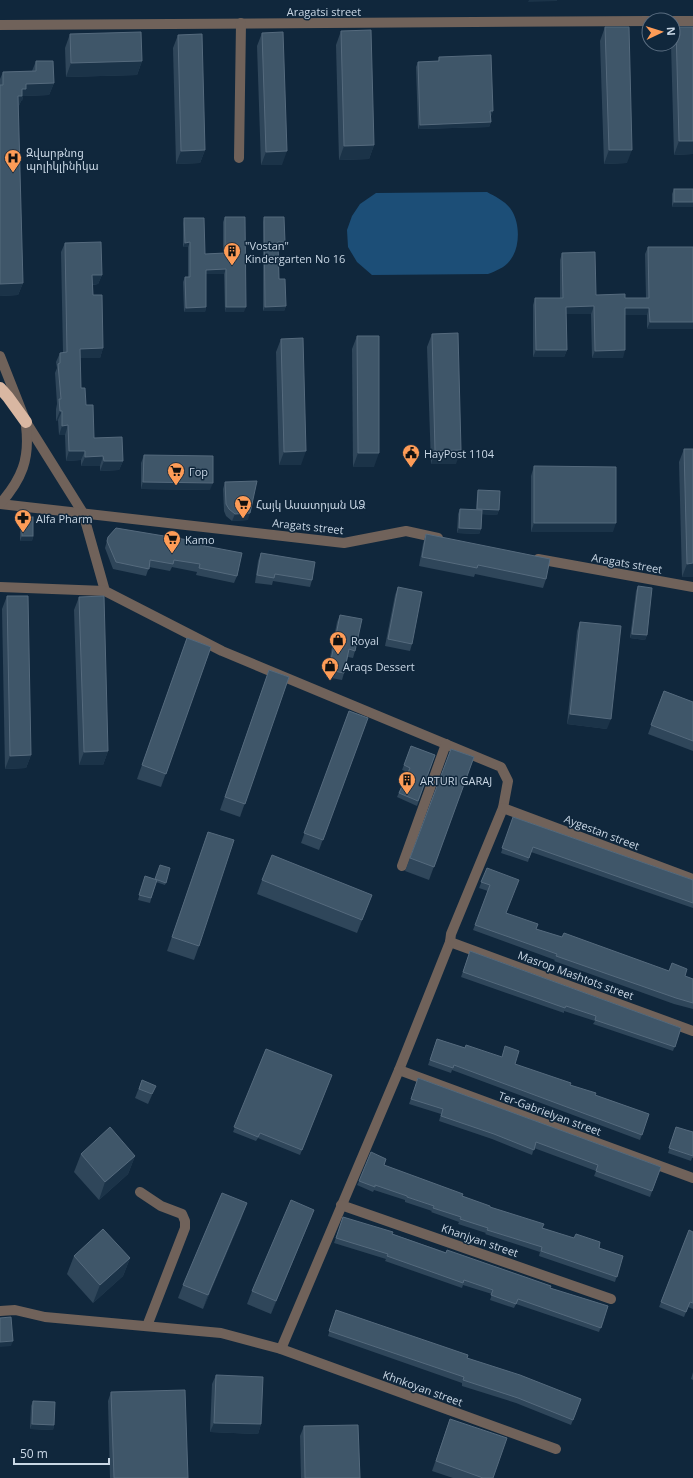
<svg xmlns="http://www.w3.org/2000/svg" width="693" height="1478" font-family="'Open Sans','Noto Sans Armenian',sans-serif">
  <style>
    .green { fill: #1c4e77 }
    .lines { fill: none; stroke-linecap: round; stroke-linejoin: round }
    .minor { stroke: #70625a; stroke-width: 10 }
    .highway { stroke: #d9b7a2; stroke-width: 12 }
    .wall { fill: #2f465a }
    .shaded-wall { fill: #1b3348 }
    .building { fill: #3f5669; stroke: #556a7d }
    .labels { text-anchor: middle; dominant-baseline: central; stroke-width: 3; stroke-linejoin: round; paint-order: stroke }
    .street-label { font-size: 11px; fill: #c9d7e5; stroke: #10273c }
    .poi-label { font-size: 11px; fill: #c9d7e5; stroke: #10273c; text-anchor: start }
  </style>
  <rect width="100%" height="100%" fill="#10273c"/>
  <path class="green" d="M487,192C496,197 507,202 512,211C520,224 520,247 511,259C506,267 496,271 488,274L372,275L357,262L348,247L347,230L352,216L360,204L376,193Z"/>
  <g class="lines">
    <g class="minor">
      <path d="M673,21H693"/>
      <path d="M0,25L649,21"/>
      <path d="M239,158L241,23"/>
      <path d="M0,356L26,422L83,513L105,591L222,651L501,767L508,781L503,808L451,934L450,942L399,1070L281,1349"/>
      <path d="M0,504L344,543L406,531L438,538"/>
      <path d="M0,504C22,479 30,459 26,426"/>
      <path d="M538,559L693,587"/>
      <path d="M0,587L105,591"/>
      <path d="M503,808L693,879"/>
      <path d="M402,866L446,744"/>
      <path d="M450,942L693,1031"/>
      <path d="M399,1070L693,1178"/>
      <path d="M140,1192L161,1206L182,1214L185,1221V1228L147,1326"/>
      <path d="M341,1205L611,1299"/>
      <path d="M0,1311L15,1310L45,1317L221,1333L281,1349L556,1449"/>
    </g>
    <path class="highway" d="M0,388L8,397L26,422"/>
  </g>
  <g class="wall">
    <path d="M605,27L627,163L604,164L600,41Z"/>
    <path d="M676,27L693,154L674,155L671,44H673V36Z"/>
    <path d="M341,31L374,145L369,159L339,160L336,45Z"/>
    <path d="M262,33L282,165H261L257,46Z"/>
    <path d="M70,34L142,61L137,75L66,77L65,48Z"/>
    <path d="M178,35L205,150L200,163L176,164L173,48Z"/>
    <path d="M439,57L493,111L491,116H490L491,122L489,127L418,129L416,67L418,62L438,61Z"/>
    <path d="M36,61L54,83L49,95L23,96L22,101H21L18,108L23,283L18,295L0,296V79L3,72L32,71Z"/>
    <path d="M674,189H693V207H672V194Z"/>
    <path d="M225,217L244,312H225L224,274H206V307L205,312H184L183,282L185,277H188V247H183V223L184,218L205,254L223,253V222Z"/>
    <path d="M264,217L285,242L283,247H278L279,279L286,306L284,311H263V222Z"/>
    <path d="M65,243L102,275L98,284L93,285V295L103,348L100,358H80L81,388L94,438L123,461L119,470L100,471V466H81V460L66,461L65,435H59L58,420L56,421V409L57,404L55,373L57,368L56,362L60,353H63L61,252Z"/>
    <path d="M648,247H693L647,329V315H625L623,358H592L591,314H566L567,350L564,357H533V305L535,298H560V260L562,253L596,295L625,298H646L645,254Z"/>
    <path d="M432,334L456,464H431L427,347Z"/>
    <path d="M357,336L374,467H353L352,349Z"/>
    <path d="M281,339L301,465H279L276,352Z"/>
    <path d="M684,449L693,577H682L679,462Z"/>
    <path d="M144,455L210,490L141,489V463Z"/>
    <path d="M534,466L613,532H531V476Z"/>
    <path d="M225,482L248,520L232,521L226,516L224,511L223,489Z"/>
    <path d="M478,490L499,510L497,515L482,514L481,529L479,534L457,533L458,514L460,509L476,510L477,495Z"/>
    <path d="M22,517L33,536L32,541H20V522Z"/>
    <path d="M426,534L546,579L543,588L475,574L474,577L419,566L423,544Z"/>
    <path d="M108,537L200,545L237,576L234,583L196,575L197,572L172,567L170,571L149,567L146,576L113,569L105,548Z"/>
    <path d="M261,553L312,580L310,587L273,581L272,585L255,583L258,561Z"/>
    <path d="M638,586L647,635L645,640L630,638L636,591Z"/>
    <path d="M398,587L412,644L410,651L385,646L395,595Z"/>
    <path d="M7,596L31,755L26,768L5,769L2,609Z"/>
    <path d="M79,597L108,751L103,765H79L74,610Z"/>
    <path d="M340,615L355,651L353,658L348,657L344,673L342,680L326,677L337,622Z"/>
    <path d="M580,622L607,729L567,724L577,631Z"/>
    <path d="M187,638L211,647L161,787L137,779Z"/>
    <path d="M269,670L289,677L240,817L220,810Z"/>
    <path d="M664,691L693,702V751L648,734Z"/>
    <path d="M349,711L368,718L319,850L301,843Z"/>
    <path d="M411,746L435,755L417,806L397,797L408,772L402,770Z"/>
    <path d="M451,749L474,757L429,880L405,871Z"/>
    <path d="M513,817L693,880V908L531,852L528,862L501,853Z"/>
    <path d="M208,832L199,946L194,960L167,951Z"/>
    <path d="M170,868L165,885L156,882L150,903L138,900L145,876L155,879Z"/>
    <path d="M487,868L506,913L536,929L693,979V1009L674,1004L554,961L555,960L473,930L488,891L479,888Z"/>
    <path d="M262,880L372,895L357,933L257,894Z"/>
    <path d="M470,951L681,1028L673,1051L593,1024L595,1021L564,1011V1013L461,977Z"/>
    <path d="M437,1039L515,1064L570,1085L595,1095L649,1114L640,1140L452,1070L451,1073L428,1065Z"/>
    <path d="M266,1049L332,1075L300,1155L258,1138L256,1141L233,1132Z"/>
    <path d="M418,1078L661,1167L650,1197L594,1176L596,1171L534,1148L532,1155L492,1139L439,1121L441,1114L409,1104Z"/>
    <path d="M142,1080L152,1095L148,1104L135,1098Z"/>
    <path d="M676,1127L693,1132V1158H692L691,1161L668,1153Z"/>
    <path d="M81,1154L135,1156L128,1174L99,1200L74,1172Z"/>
    <path d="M384,1165L462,1196L542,1228L623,1256L615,1282L539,1256L540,1252L485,1234L486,1233L458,1224L459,1222L431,1212L432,1211L405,1202V1200L374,1190L373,1192L357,1185L359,1181Z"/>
    <path d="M314,1210L309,1223L271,1314L247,1304L252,1291Z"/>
    <path d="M242,1217L203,1309L178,1298L183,1285Z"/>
    <path d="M343,1217L550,1288L608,1306L599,1332L516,1304L514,1308L490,1300L492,1294L463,1285L462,1288L385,1261L386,1259L334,1243Z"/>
    <path d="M689,1230L693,1232V1309L688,1307L684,1317L659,1307Z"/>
    <path d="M74,1256L130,1258L123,1276L93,1303L67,1274Z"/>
    <path d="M336,1310L467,1358L581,1399L571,1425L516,1403L462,1386V1383L328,1336Z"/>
    <path d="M693,1372V1380L691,1379Z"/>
    <path d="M216,1375L261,1424L258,1434L210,1432L212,1384Z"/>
    <path d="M111,1392L188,1478H110L108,1401Z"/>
    <path d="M33,1401L54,1425L53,1430L30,1429L31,1406Z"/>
    <path d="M450,1419L493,1478H453L432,1471Z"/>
    <path d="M304,1426L360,1478H301L300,1436Z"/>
  </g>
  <g class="shaded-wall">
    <path d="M529,0H557V1L528,2Z"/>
    <path d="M142,61L137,75L66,77L71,63Z"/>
    <path d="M54,83L49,95L23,96L22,101H21L18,108V96L26,84Z"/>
    <path d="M490,111H493L491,116H488Z"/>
    <path d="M491,122L489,127L418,129L420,125Z"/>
    <path d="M679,141H693V154L674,155Z"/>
    <path d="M374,145L369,159L339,160L344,146Z"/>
    <path d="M205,150L200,163L176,164L181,151Z"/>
    <path d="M609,150H632L627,163L604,164Z"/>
    <path d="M287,151L282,165H261L266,152Z"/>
    <path d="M674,202H693V207H672Z"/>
    <path d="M190,242L188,247H183L185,243Z"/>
    <path d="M278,242H285L283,247H277Z"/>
    <path d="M226,269L224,274H204L206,270Z"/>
    <path d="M92,275H102L98,284L89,285Z"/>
    <path d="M23,283L18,295L0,296V284Z"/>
    <path d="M286,306L284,311H263L265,307Z"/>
    <path d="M594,306L591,314H564L566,307Z"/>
    <path d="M206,307L205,312H184L186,308Z"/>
    <path d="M226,307H246L244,312H225Z"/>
    <path d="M625,308H649L647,315H622Z"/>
    <path d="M650,322H693V329H647Z"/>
    <path d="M103,348L100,358H77L80,349Z"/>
    <path d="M536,350H567L564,357H533Z"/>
    <path d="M625,350L623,358H592L595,351Z"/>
    <path d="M60,411H62L58,420L56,421Z"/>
    <path d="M68,425L65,435H59L62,426Z"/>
    <path d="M461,450L456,464H431L435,451Z"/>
    <path d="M69,451H85L81,460L66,461Z"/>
    <path d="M306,451L301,465H279L284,452Z"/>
    <path d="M358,453H379L374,467H353Z"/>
    <path d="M103,456L100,466H81L85,457Z"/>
    <path d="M104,461H123L119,470L100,471Z"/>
    <path d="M143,482L213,483L210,490L141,489Z"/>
    <path d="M477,509L499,510L497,515L476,514Z"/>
    <path d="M250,513L248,520L232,521L235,514Z"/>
    <path d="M534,523H616L613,532H531Z"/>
    <path d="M459,528L481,529L479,534L457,533Z"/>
    <path d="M22,536H33L32,541H20Z"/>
    <path d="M693,563V577H682L687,564Z"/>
    <path d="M632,634L647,635L645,640L630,638Z"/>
    <path d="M570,714L611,719L607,729L567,724Z"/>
    <path d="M108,751L103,765H79L84,752Z"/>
    <path d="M31,755L26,768L5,769L10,756Z"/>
    <path d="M135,1156L128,1174L99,1200L105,1182Z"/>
    <path d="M247,1203L242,1217L203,1309L208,1295Z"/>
    <path d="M314,1210L309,1223L271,1314L276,1301Z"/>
    <path d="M130,1258L123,1276L93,1303L100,1285Z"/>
    <path d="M13,1341L11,1346L0,1347V1342Z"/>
    <path d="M214,1423L261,1424L258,1434L210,1432Z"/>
    <path d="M32,1424L54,1425L53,1430L30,1429Z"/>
  </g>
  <g class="building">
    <path d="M605,27H629L632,150H609Z"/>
    <path d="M676,27H693V141H679Z"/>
    <path d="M371,30L374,145L344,146L341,31Z"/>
    <path d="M141,32L142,61L71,63L70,34Z"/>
    <path d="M283,32L287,151L266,152L262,33Z"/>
    <path d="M202,34L205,150L181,151L178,35Z"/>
    <path d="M491,55L493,111H490L491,122L420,125L418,62L439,61V57Z"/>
    <path d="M36,61H53L54,83L26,84V89H22V96H18L23,283L0,284V85H3V72L36,71Z"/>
    <rect x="674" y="189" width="19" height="13"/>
    <path d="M225,217H245L246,307H226V269L206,270V307L186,308L185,277H190V242L185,243L184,218H204L205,254L225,253Z"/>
    <path d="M264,217H284L285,242H278L279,279H285L286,306L265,307Z"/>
    <path d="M101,242L102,275H92L93,295H102L103,348L80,349L81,388H85L86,405H93L94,438L122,437L123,461H104L103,456L85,457V451H69L68,425L62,426V411H60L59,399H61L58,364L60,363V353L67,352L65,243Z"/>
    <path d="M648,247H693V322H650L649,308H625V350L595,351L594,306L566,307L567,350H536L535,298H563L562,253L595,252L596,295L625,294V298H649Z"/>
    <path d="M458,333L461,450L435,451L432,334Z"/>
    <path d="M357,336H379V453H358Z"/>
    <path d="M303,338L306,451L284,452L281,339Z"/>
    <path d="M684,449H693V563L687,564Z"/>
    <path d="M144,455L213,456V483L143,482Z"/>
    <path d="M534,466L616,467V523H534Z"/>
    <path d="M257,481L250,513L235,514L229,509L226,504L225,482Z"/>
    <path d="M478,490L500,491L499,510L477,509Z"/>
    <path d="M460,509L482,510L481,529L459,528Z"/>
    <rect x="22" y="517" width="11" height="19"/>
    <path d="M116,528L200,542V545L242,553L237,576L199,568L200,564L174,560L173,564L150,560L149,569L116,562L107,541L108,537Z"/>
    <path d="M426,534L550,559L546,579L478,565L477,568L422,557Z"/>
    <path d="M261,553L315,562L312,580L275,574L274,578L257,575Z"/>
    <path d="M638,586L652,588L647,635L632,634Z"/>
    <path d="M398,587L422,592L412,644L388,639Z"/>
    <path d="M7,596H28L31,755L10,756Z"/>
    <path d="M104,596L108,751L84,752L79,597Z"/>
    <path d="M340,615L362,619L355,651L349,649L344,673L329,670Z"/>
    <path d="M580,622L621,626L611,719L570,714Z"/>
    <path d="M187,638L211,647L166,774L142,765Z"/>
    <path d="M269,670L289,677L245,804L225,797Z"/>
    <path d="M664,691L693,702V741L651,725Z"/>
    <path d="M349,711L368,718L323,840L304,833Z"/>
    <path d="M411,746L435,755L418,801L399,793L410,768L404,765Z"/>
    <path d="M451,749L474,757L434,867L410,858Z"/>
    <path d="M513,817L693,880V903L533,847L529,858L502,848Z"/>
    <path d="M208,832L234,840L199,946L172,937Z"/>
    <path d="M272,855L372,895L362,920L262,880Z"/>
    <path d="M160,865L170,868L166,883L155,879Z"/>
    <path d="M487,868L519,880L506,913L538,924L536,929L562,937L564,933L669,971L672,963L687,969L685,976L693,979V1003L676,998L556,956L557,954L475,925L490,885L481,882Z"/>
    <path d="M145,876L157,880L151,898L139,895Z"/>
    <path d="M470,951L681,1028L675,1047L595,1020L596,1016L566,1006L565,1008L463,972Z"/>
    <path d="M437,1039L465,1048L466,1045L502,1057L505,1046L519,1051L515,1064L571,1083L570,1085L596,1093L595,1095L649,1114L642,1135L454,1065L453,1068L430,1060Z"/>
    <path d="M266,1049L332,1075L302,1150L260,1133L258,1137L234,1127Z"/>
    <path d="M418,1078L661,1167L652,1191L596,1171L598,1165L536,1142L534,1150L494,1134L441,1116L443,1109L411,1099Z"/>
    <path d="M142,1080L156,1086L152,1094L139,1089Z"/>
    <path d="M110,1127L135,1156L105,1182L81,1154Z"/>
    <path d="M676,1127L693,1132V1156L669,1148Z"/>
    <path d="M371,1152L386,1159L384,1165L463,1194L462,1196L490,1206V1207L544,1224L542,1228L574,1238L576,1234L600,1242L599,1248L623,1256L617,1277L541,1251L542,1247L487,1230L488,1228L460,1219L461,1217L433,1208L434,1206L407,1197V1196L375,1185V1187L359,1181Z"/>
    <path d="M222,1193L247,1203L208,1295L183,1285Z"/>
    <path d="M291,1200L314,1210L276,1301L252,1291Z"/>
    <path d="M343,1217L393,1232L392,1234L446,1253L447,1250L551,1286L550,1288L608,1306L601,1328L518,1299L516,1304L491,1295L493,1290L464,1280L463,1283L387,1256L388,1254L336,1238Z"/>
    <path d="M103,1229L130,1258L100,1285L74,1256Z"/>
    <path d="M689,1230L693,1232V1303L690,1302L686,1312L661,1302Z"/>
    <path d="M336,1310L468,1355L467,1358L520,1375L581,1399L573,1420L518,1398L463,1380L464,1377L329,1331Z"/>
    <path d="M11,1317L13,1341L0,1342V1318Z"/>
    <path d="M216,1375L263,1377L261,1424L214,1423Z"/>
    <path d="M185,1390L188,1478H114L111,1392Z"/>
    <path d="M33,1401L55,1402L54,1425L32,1424Z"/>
    <path d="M450,1419L507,1438L493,1478H483L436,1461Z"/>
    <path d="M358,1425L360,1478H305L304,1426Z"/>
  </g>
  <defs>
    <symbol id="hospital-pin" viewBox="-11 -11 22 30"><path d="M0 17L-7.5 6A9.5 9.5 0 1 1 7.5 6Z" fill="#fe9c57" stroke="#10273c"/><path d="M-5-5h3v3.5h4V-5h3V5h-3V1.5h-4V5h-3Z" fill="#111"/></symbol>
    <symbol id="building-pin" viewBox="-11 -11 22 30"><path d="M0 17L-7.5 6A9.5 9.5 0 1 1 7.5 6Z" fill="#fe9c57" stroke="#10273c"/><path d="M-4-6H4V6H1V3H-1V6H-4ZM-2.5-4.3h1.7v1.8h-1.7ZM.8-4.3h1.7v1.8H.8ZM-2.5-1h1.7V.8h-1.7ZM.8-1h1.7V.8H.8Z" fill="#111"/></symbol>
    <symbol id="civic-pin" viewBox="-11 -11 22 30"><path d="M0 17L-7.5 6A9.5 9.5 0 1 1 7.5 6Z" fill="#fe9c57" stroke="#10273c"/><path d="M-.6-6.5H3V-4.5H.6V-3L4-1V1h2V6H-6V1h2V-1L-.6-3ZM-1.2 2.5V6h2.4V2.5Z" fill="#111"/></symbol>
    <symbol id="supermarket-pin" viewBox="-11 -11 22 30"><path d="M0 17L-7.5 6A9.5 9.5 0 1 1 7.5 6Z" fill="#fe9c57" stroke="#10273c"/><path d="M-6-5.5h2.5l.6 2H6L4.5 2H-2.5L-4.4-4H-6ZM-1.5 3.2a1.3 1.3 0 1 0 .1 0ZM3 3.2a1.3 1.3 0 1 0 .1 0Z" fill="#111"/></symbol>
    <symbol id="pharmacy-pin" viewBox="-11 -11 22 30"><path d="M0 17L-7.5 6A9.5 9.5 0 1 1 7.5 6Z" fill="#fe9c57" stroke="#10273c"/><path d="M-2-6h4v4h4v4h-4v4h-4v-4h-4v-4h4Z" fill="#111"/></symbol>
    <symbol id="shop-pin" viewBox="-11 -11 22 30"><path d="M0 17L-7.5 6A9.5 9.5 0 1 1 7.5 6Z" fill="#fe9c57" stroke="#10273c"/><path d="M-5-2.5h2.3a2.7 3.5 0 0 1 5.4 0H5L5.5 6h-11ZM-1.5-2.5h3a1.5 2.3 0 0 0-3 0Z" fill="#111"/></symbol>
  </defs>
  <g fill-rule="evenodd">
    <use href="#hospital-pin" x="3" y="148" width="20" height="27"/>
    <use href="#building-pin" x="222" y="241" width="20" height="27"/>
    <use href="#civic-pin" x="401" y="443" width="20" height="27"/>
    <use href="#supermarket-pin" x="166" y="461" width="20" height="27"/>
    <use href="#supermarket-pin" x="233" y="494" width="20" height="27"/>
    <use href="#pharmacy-pin" x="13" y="508" width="20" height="27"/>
    <use href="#supermarket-pin" x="162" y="529" width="20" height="27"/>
    <use href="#shop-pin" x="328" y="630" width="20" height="27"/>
    <use href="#shop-pin" x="320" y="656" width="20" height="27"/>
    <use href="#building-pin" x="397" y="770" width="20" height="27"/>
  </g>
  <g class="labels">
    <g class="street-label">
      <text x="324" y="11">Aragatsi street</text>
      <text transform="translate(308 526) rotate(6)">Aragats street</text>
      <text transform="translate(627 563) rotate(10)">Aragats street</text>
      <text transform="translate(602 832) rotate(21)">Aygestan street</text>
      <text transform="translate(576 975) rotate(20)">Masrop Mashtots street</text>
      <text transform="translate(550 1113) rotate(20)">Ter-Gabrielyan street</text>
      <text transform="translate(480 1240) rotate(19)">Khanjyan street</text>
      <text transform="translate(423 1388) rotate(20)">Khnkoyan street</text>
    </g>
    <g class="poi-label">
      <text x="26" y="152">Զվարթնոց<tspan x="26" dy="13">պոլիկլինիկա</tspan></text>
      <text x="245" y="245">"Vostan"<tspan x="245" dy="13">Kindergarten No 16</tspan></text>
      <text x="424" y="453">HayPost 1104</text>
      <text x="189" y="471">Гор</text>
      <text x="256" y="504">Հայկ Ասատրյան ԱՁ</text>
      <text x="36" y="518">Alfa Pharm</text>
      <text x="185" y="539">Kamo</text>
      <text x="351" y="640">Royal</text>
      <text x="343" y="666">Araqs Dessert</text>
      <text x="420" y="780">ARTURI GARAJ</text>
    </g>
  </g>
  <g transform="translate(661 32) rotate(86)"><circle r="19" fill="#10273c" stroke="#5a6d80"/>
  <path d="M0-3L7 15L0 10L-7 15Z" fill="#fe9c57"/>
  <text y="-6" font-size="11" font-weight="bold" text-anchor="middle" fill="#c9d7e5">N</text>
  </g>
  <path d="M14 1458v6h95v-6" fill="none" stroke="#c9d7e5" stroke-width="2"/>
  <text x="20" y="1458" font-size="12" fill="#c9d7e5" stroke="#10273c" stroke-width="3" paint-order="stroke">50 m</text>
</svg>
